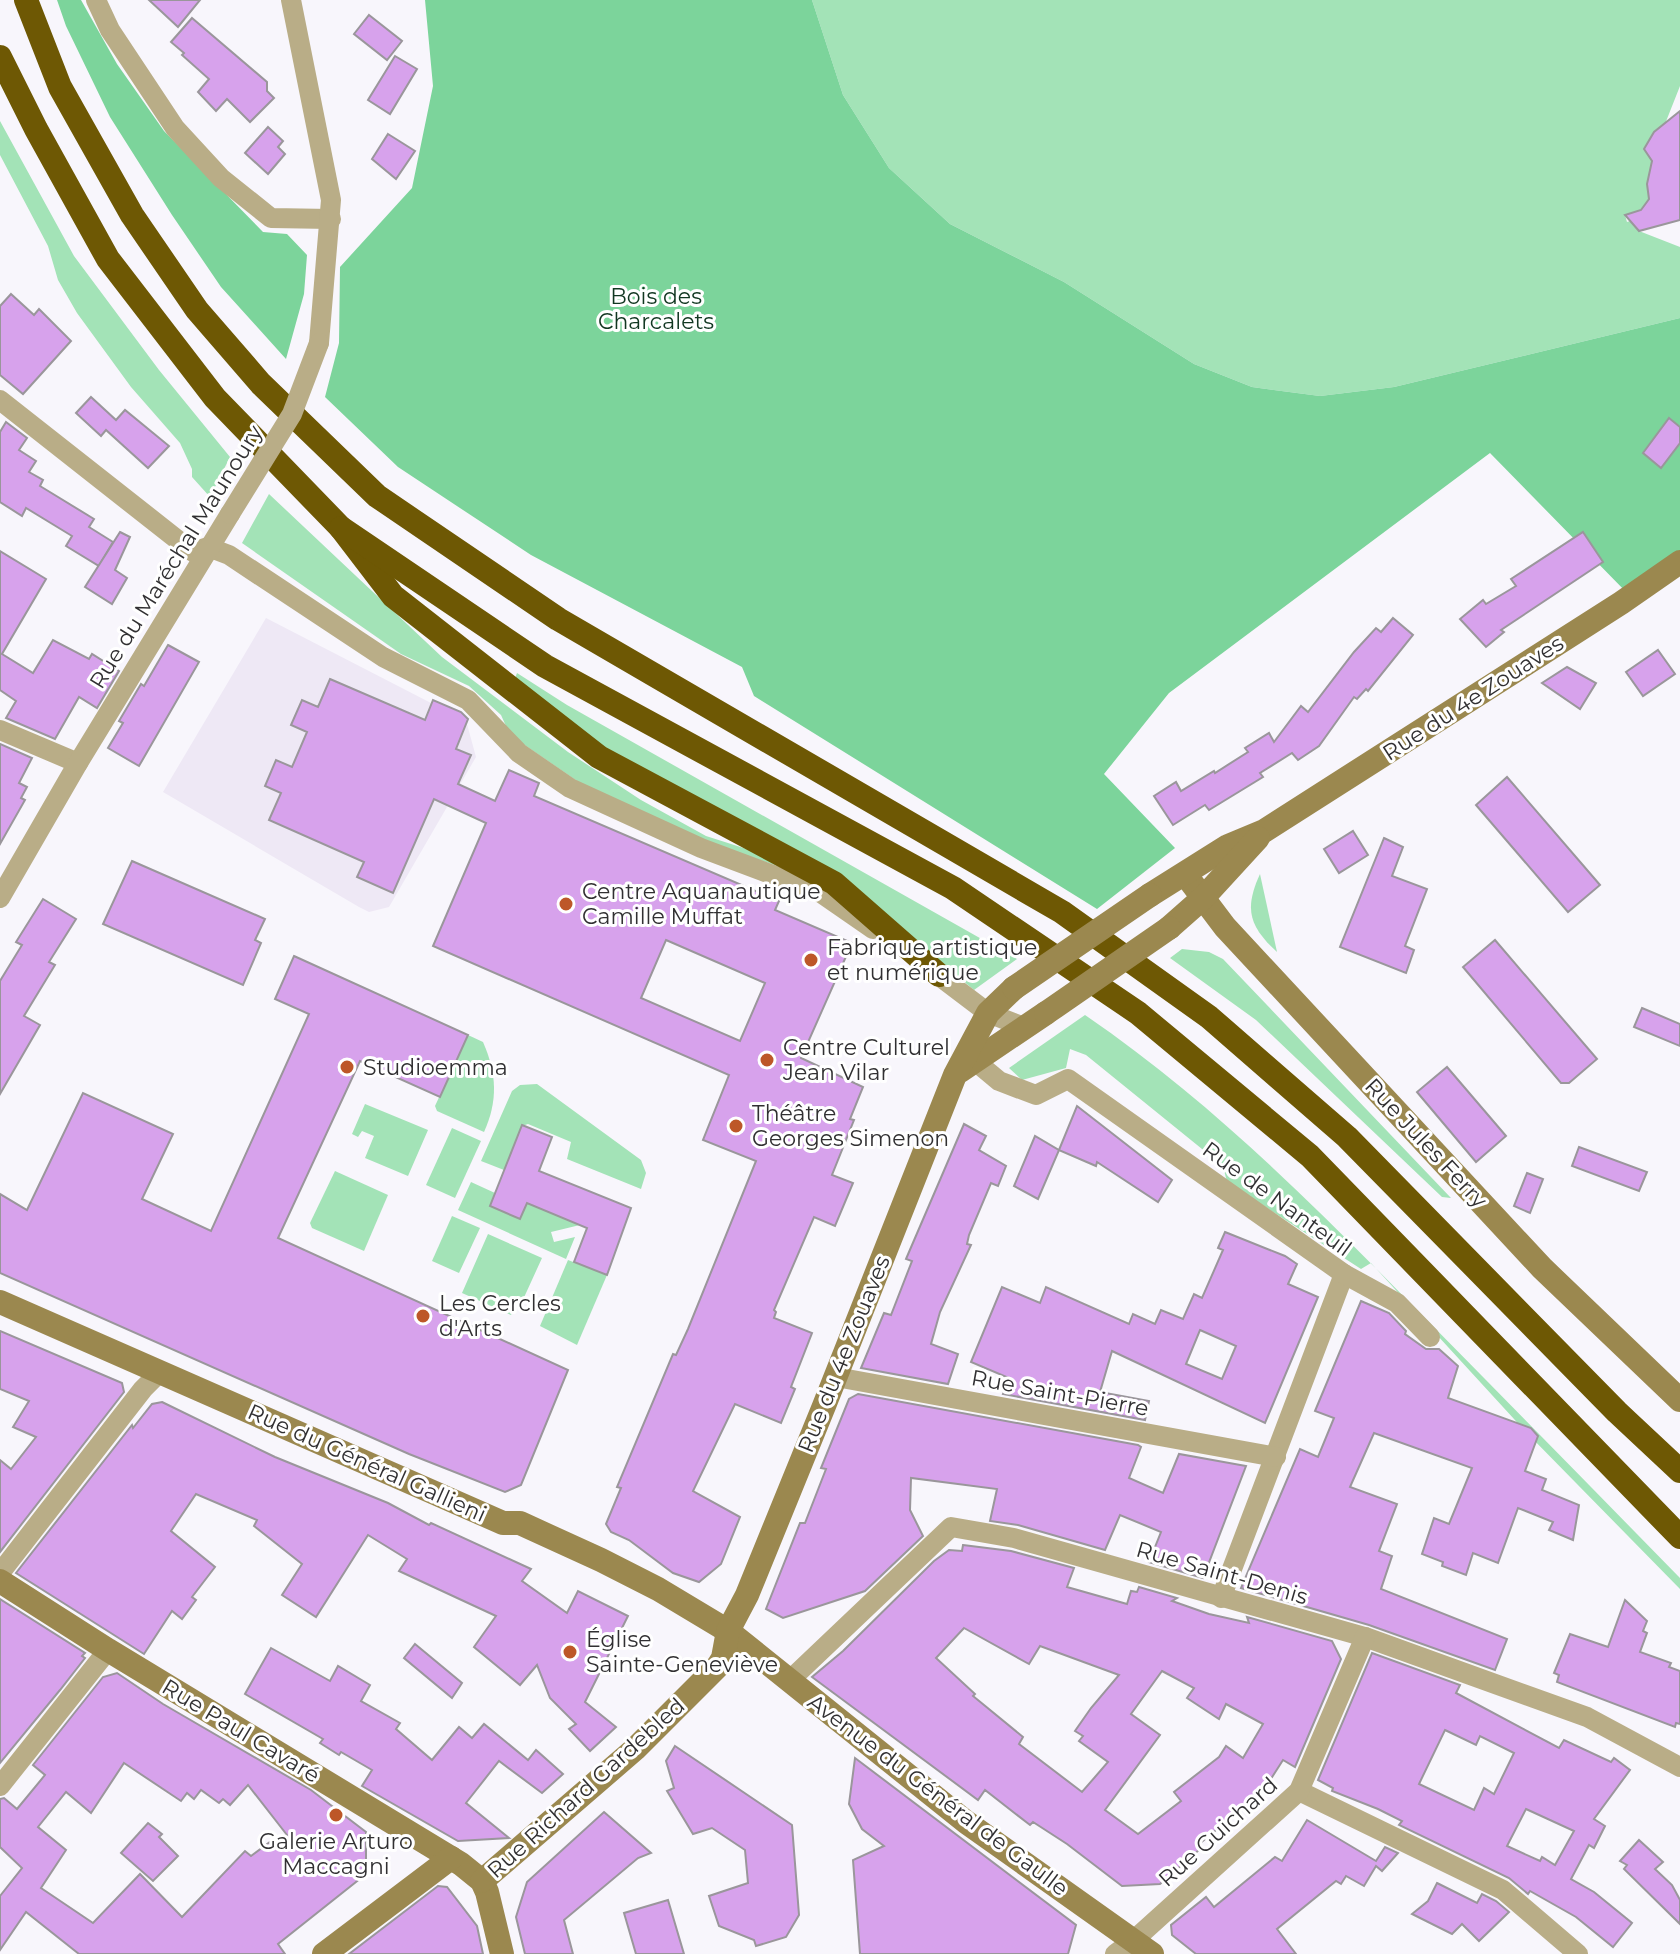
<svg xmlns="http://www.w3.org/2000/svg" width="1680" height="1954" font-family="Montserrat,sans-serif">
  <style>
    .built { fill: #eee8f5 }
    .green { fill: #a3e3b7 }
    .forest { fill: #7cd49b }
    .building { fill: #d7a2ec; stroke: #9a969b; stroke-width: 2; fill-rule: evenodd }
    .lines { fill: none; stroke-linecap: round; stroke-linejoin: round }
    .street { stroke: #b9ad87; stroke-width: 20 }
    .secondary { stroke: #9b884f; stroke-width: 24 }
    .highway { stroke: #6e5804; stroke-width: 24 }
    .street-bridge { stroke: #b9ad87; stroke-width: 20 }
    .secondary-bridge { stroke: #9b884f; stroke-width: 24 }
    .poi-dot { fill: #bd5728; stroke: #fff; stroke-width: 3 }
    .labels { text-anchor: middle; dominant-baseline: central; stroke-width: 6; stroke-linejoin: round; paint-order: stroke }
    .park-label { font-size: 22px; fill: #113721; stroke: #fff }
    .street-label { font-size: 22px; fill: #313032; stroke: #fff }
    .poi-label { font-size: 22px; fill: #313032; stroke: #fff; text-anchor: start }
  </style>
  <rect width="100%" height="100%" fill="#f8f6fc"/>
  <path class="built" d="M266,618L431,703L433,700L463,713V715L469,719L467,724L476,757L389,907L369,912L359,907L163,792Z"/>
  <g class="green">
    <path d="M812,0H1680V86L1665,124L1654,132L1644,149L1652,161L1647,184L1649,199L1641,210L1625,215L1627,222L1630,221L1639,231L1680,247V318L1394,387L1320,396L1252,387L1194,364L1064,282L950,224L889,168L843,95Z"/>
    <path d="M0,121L74,256L159,370L230,457L210,497L192,477V469L180,443L131,387L77,313L58,280L48,246L0,155Z"/>
    <path d="M269,494L442,657L568,752L641,800L706,836L772,857L815,879L701,840L580,783L510,735L501,715L469,686L401,654L242,543Z"/>
    <path d="M517,673L567,705L1017,959L974,990L906,934L601,746L514,681Z"/>
    <path d="M1260,874L1277,952C1249,926 1244,909 1260,874Z"/>
    <path d="M1182,949L1209,952L1223,959L1451,1198L1442,1197L1256,1020L1170,958Z"/>
    <path d="M1085,1015C1208,1099 1312,1203 1416,1309C1504,1398 1592,1488 1680,1578V1589L1525,1431L1371,1263L1361,1269L1227,1182L1223,1166L1086,1055L1070,1049L1066,1068L1022,1080L1009,1068Z"/>
    <path d="M468,1035L483,1042C497,1074 498,1101 484,1132L437,1111L435,1106Z"/>
    <path d="M537,1084L641,1160L646,1173L641,1189L567,1159L571,1142L528,1124L522,1126L504,1170L481,1161L512,1091L520,1085Z"/>
    <path d="M365,1104L428,1130L408,1176L365,1158L374,1136L362,1131L358,1137L352,1134Z"/>
    <path d="M452,1128L481,1141L455,1198L426,1185Z"/>
    <path d="M335,1171L388,1195L364,1251L312,1228L310,1223Z"/>
    <path d="M471,1182L495,1193L520,1218L527,1203L580,1225L551,1232L554,1242L575,1237L566,1259L458,1210Z"/>
    <path d="M452,1216L480,1228L459,1273L432,1261Z"/>
    <path d="M488,1234L542,1258L521,1304L516,1302L511,1315L462,1293Z"/>
    <path d="M568,1260L607,1275L577,1345L540,1326Z"/>
  </g>
  <g class="forest">
    <path d="M57,0H81L117,64L164,131L263,232L287,234L307,255L304,294L286,359L221,287L172,215L110,117L66,26Z"/>
    <path d="M425,0H812L843,95L889,168L950,224L1064,282L1194,364L1252,387L1320,396L1394,387L1680,318V562L1631,597L1490,453L1169,693L1104,774L1175,848L1097,909L754,696L742,667L531,555L398,467L325,397L339,343L340,267L412,188L433,86Z"/>
  </g>
  <g class="building">
    <path d="M149,0H200L178,27Z"/>
    <path d="M369,15L402,41L387,60L354,34Z"/>
    <path d="M192,18L267,82V91L274,98L250,122L227,99L216,111L198,92L209,79L182,55L184,53L171,42Z"/>
    <path d="M395,56L417,69L390,114L368,100Z"/>
    <path d="M1680,111V220L1639,231L1625,215L1641,210L1649,199L1647,184L1652,161L1644,149L1654,132Z"/>
    <path d="M268,127L283,141L278,147L285,154L268,174L245,153Z"/>
    <path d="M388,134L415,151L396,179L372,159Z"/>
    <path d="M11,294L34,315L39,309L71,341L23,394L0,375V306Z"/>
    <path d="M91,397L116,420L125,410L169,446L148,468L106,430L101,436L76,413Z"/>
    <path d="M1669,418L1680,427V443L1661,468L1643,453Z"/>
    <path d="M6,422L27,438L19,450L36,461L29,472L43,480L40,486L94,519L89,527L113,542L99,566L66,546L72,536L26,508L22,516L0,502V432Z"/>
    <path d="M120,532L130,537L115,570L127,578L112,604L85,587Z"/>
    <path d="M1583,532L1603,562L1501,630L1504,632L1486,647L1460,619L1483,600L1486,604L1516,586L1511,579Z"/>
    <path d="M0,551L46,579L2,654L33,673L53,640L89,659L92,654L119,671L97,708L79,697L55,739L6,718L16,701L0,690Z"/>
    <path d="M1393,618L1413,635L1368,691L1366,689L1357,699L1354,697L1319,746L1298,760L1292,753L1260,773L1263,777L1209,810L1205,805L1173,825L1154,796L1176,782L1181,791L1214,771L1215,773L1248,752L1245,748L1269,733L1274,742L1301,706L1308,712L1354,652L1376,628L1381,632Z"/>
    <path d="M168,645L199,662L139,766L108,748L123,723L119,721L141,684L144,686Z"/>
    <path d="M1658,650L1675,674L1643,696L1626,672Z"/>
    <path d="M1567,667L1596,683L1580,709L1542,683Z"/>
    <path d="M330,679L425,720L433,700L461,712L468,719L456,749L471,755L458,784L495,801L509,770L539,783L534,796L779,901L775,910L852,943L801,1058L863,1087L850,1119L854,1120L832,1175L853,1183L835,1226L814,1217L774,1310L776,1312L774,1318L812,1333L791,1387L795,1389L781,1423L735,1404L693,1491L740,1517L721,1564L699,1582L673,1573L629,1540L611,1532L606,1524L621,1488L617,1487L673,1354L676,1355L688,1329L756,1161L703,1140L729,1075L433,946L486,823L434,799L393,893L357,877L364,862L269,820L281,793L265,786L276,760L292,767L307,732L291,725L302,700L318,707ZM666,940L765,983L740,1041L641,998Z"/>
    <path d="M0,744L32,758L19,783L27,787L21,798L25,800L0,844Z"/>
    <path d="M1507,777L1600,885L1568,912L1476,805Z"/>
    <path d="M1353,831L1368,855L1339,873L1324,849Z"/>
    <path d="M1384,838L1403,847L1392,876L1427,889L1405,946L1414,950L1406,973L1340,947Z"/>
    <path d="M132,861L265,919L255,940L261,943L243,985L103,924Z"/>
    <path d="M43,899L76,919L49,962L55,965L24,1016L40,1025L0,1094V981L22,945L16,942Z"/>
    <path d="M1495,940L1597,1059L1569,1083H1561L1463,967Z"/>
    <path d="M294,956L468,1035L440,1097L360,1061L278,1238L568,1370L521,1485L505,1492L409,1454L0,1273V1194L27,1210L83,1093L173,1134L142,1199L211,1231L309,1014L275,999Z"/>
    <path d="M1642,1008L1680,1024V1046L1634,1027Z"/>
    <path d="M1447,1067L1506,1136L1476,1162L1417,1092Z"/>
    <path d="M1077,1106L1172,1180L1158,1202L1097,1162L1096,1166L1059,1150L1038,1199L1014,1186L1035,1136L1059,1150Z"/>
    <path d="M964,1124L986,1136L979,1150L1006,1166L998,1186L991,1183L969,1235L967,1244L971,1245L940,1312L931,1344L958,1354L948,1384L861,1368L884,1313L891,1315L912,1261L906,1259Z"/>
    <path d="M522,1125L552,1137L539,1171L631,1208L607,1275L574,1262L587,1228L527,1203L520,1219L490,1206Z"/>
    <path d="M1579,1147L1647,1172L1639,1191L1572,1166Z"/>
    <path d="M1527,1173L1543,1179L1530,1213L1514,1206Z"/>
    <path d="M1225,1232L1285,1256L1297,1264L1288,1284L1318,1297L1265,1423L1112,1351L1100,1392L1149,1401L1145,1420L1003,1394L1009,1378L971,1362L1002,1287L1040,1303L1046,1287L1129,1324L1133,1314L1155,1324L1161,1310L1183,1319L1194,1294L1202,1298L1223,1250L1218,1248ZM1200,1330L1236,1346L1222,1379L1186,1364Z"/>
    <path d="M1361,1301L1389,1313L1406,1331L1405,1334L1426,1349H1439L1458,1366L1448,1398L1531,1428L1538,1436L1525,1471L1546,1479L1542,1490L1579,1505L1573,1540L1549,1530L1553,1522L1518,1508L1498,1563L1473,1553L1466,1575L1442,1566L1443,1562L1422,1554L1434,1518L1449,1524L1472,1468L1374,1433L1350,1487L1397,1504L1379,1551L1392,1556L1381,1589L1507,1639L1495,1670L1369,1625L1241,1588L1300,1449L1318,1457L1334,1418L1315,1411Z"/>
    <path d="M0,1331L122,1383L124,1392L0,1552V1460L11,1469L36,1437L13,1427L29,1401L0,1389Z"/>
    <path d="M858,1394L1138,1445L1141,1447L1129,1478L1163,1493L1179,1454L1246,1466L1203,1578L1149,1562L1161,1532L1120,1515L1105,1550L1018,1525L990,1521L997,1489L911,1478L910,1510L923,1536L865,1591L783,1618L766,1609L800,1523H805L826,1469L821,1468L849,1399Z"/>
    <path d="M162,1402L275,1457L388,1503L429,1525L431,1523L531,1569L522,1581L567,1613L578,1591L628,1616L585,1702L616,1727L590,1751L569,1729L576,1724L550,1698L537,1665L520,1685L474,1647L496,1616L399,1571L407,1559L368,1535L316,1617L282,1595L302,1564L254,1526L257,1520L196,1494L171,1531L215,1567L192,1597L196,1600L182,1619L172,1611L144,1654L16,1573L132,1425L133,1428L152,1404Z"/>
    <path d="M963,1545L1011,1551L1074,1568L1067,1587L1127,1604L1131,1591L1137,1592L1139,1587L1177,1598L1172,1601L1209,1614L1249,1623L1247,1617L1332,1641L1341,1659L1295,1767L1283,1760L1267,1785L1248,1800L1250,1802L1198,1845L1199,1850L1160,1884L1122,1886L1067,1844L1033,1822L1030,1825L985,1790L978,1800L812,1677L843,1651L934,1561L949,1550L962,1551ZM964,1628L1029,1664L1040,1646L1119,1675L1091,1708L1075,1731L1083,1736L1079,1741L1108,1762L1082,1792L1019,1744L1023,1737L973,1696L975,1694L936,1658ZM1162,1671L1194,1688L1187,1698L1219,1719L1226,1704L1263,1724L1243,1758L1226,1746L1219,1757L1174,1792L1181,1801L1138,1834L1105,1810L1160,1735L1131,1714Z"/>
    <path d="M0,1599L85,1653L82,1656L85,1658L60,1690L0,1763Z"/>
    <path d="M1625,1600L1647,1621L1643,1631L1647,1633L1640,1652L1671,1663L1669,1667L1680,1671V1724L1676,1723L1675,1727L1557,1682L1559,1675L1554,1673L1570,1634L1608,1647Z"/>
    <path d="M415,1644L462,1683L452,1698L404,1658Z"/>
    <path d="M271,1648L330,1681L338,1666L370,1685L361,1701L400,1723L396,1729L432,1760L459,1727L472,1738L484,1724L528,1760L536,1750L563,1774L542,1793L499,1761L466,1803L509,1838L458,1841L362,1786L372,1770L341,1752L339,1755L320,1743L323,1739L245,1694Z"/>
    <path d="M1372,1653L1460,1685L1456,1693L1559,1748L1564,1740L1611,1762L1614,1758L1630,1770L1594,1819L1605,1826L1594,1848L1589,1845L1571,1879L1594,1892L1632,1923L1613,1947L1576,1917L1530,1891L1528,1894L1509,1878L1399,1825L1402,1821L1378,1809L1332,1791L1333,1788L1318,1780ZM1445,1730L1476,1745L1480,1736L1514,1753L1494,1794L1484,1788L1474,1810L1419,1784ZM1526,1809L1574,1831L1555,1865L1542,1857L1540,1861L1507,1846Z"/>
    <path d="M117,1673L163,1704L311,1790L366,1832V1874L278,1944L285,1954H79L26,1912L0,1950V1896L22,1868L0,1847V1799L4,1798L17,1809L45,1775L33,1765L103,1677ZM124,1763L181,1801L187,1793L194,1799L201,1790L219,1803L223,1799L230,1805L248,1785L287,1835L270,1842L251,1856L245,1851L182,1917L140,1874L93,1923L41,1888L66,1850L38,1827L66,1792L91,1813Z"/>
    <path d="M675,1746L792,1825L799,1915L786,1937L756,1946L754,1940L719,1926L709,1896L748,1883L745,1850L712,1828L693,1834L667,1791L674,1788L666,1761Z"/>
    <path d="M855,1758L1076,1925L1068,1954H860L853,1860L884,1846L862,1829L849,1804Z"/>
    <path d="M604,1812L651,1853L638,1858L564,1920L573,1954H525L516,1917L527,1882Z"/>
    <path d="M1307,1820L1376,1861L1385,1847L1398,1853L1382,1871L1376,1866L1364,1886L1346,1876L1341,1884L1336,1881L1277,1929L1296,1954H1196L1172,1935L1171,1925L1206,1897L1214,1907L1275,1857L1282,1861Z"/>
    <path d="M148,1823L162,1834L159,1837L178,1856L153,1881L121,1853Z"/>
    <path d="M1639,1840L1663,1862L1655,1869L1672,1885L1680,1900V1924L1624,1869L1627,1865L1620,1861Z"/>
    <path d="M1437,1883L1477,1903L1482,1894L1496,1901L1509,1912L1479,1941L1462,1924L1452,1934L1412,1914L1428,1901Z"/>
    <path d="M438,1886L447,1887L477,1926L483,1954H349Z"/>
    <path d="M668,1900L684,1954H636L624,1913Z"/>
  </g>
  <g class="lines">
    <g class="street">
      <path d="M96,0L110,30L175,128L221,178L271,218L331,219"/>
      <path d="M291,0L331,200L319,343"/>
      <path d="M0,400L193,552L208,547L229,555L383,657L468,700L519,753L570,788L701,848L821,893L873,929"/>
      <path d="M0,730L78,763"/>
      <path d="M0,898L78,763L230,514"/>
      <path d="M926,966L988,1013L1024,1027"/>
      <path d="M975,1061L999,1081L1036,1095L1068,1079L1344,1274L1221,1598"/>
      <path d="M1344,1274L1397,1303L1430,1337"/>
      <path d="M836,1377L1276,1457"/>
      <path d="M0,1573L143,1389L160,1372"/>
      <path d="M789,1681L951,1527L1014,1538L1365,1637L1587,1717L1680,1767"/>
      <path d="M0,1786L108,1650"/>
      <path d="M1299,1791L1503,1890L1578,1954"/>
      <path d="M1115,1954L1134,1940L1299,1791L1365,1637"/>
    </g>
    <g class="secondary">
      <path d="M1185,874L1225,927L1542,1268L1680,1400"/>
      <path d="M1150,895L1228,846L1264,831L1621,603L1680,562"/>
      <path d="M1169,928L1203,898L1258,838"/>
      <path d="M960,1071L1046,1013"/>
      <path d="M0,1302L503,1523H520L601,1560L658,1589L728,1631L966,1822L1152,1954"/>
      <path d="M0,1581L108,1650L461,1864L482,1881L487,1892L502,1954"/>
      <path d="M482,1881L635,1749L718,1666L723,1658L728,1631L747,1595L824,1406L955,1075L988,1013L1014,988"/>
      <path d="M324,1954L451,1858"/>
    </g>
    <g class="highway">
      <path d="M26,0L60,87L132,215L197,310L261,384L377,496L558,619L1062,912L1209,1017L1347,1137L1617,1412L1680,1471"/>
      <path d="M0,57L36,129L108,259L215,398L341,528L393,596L599,757L834,883L939,975"/>
      <path d="M341,528L545,666L953,888L1138,1013L1310,1156L1680,1537"/>
    </g>
    <path class="street-bridge" d="M230,514L292,414L319,343"/>
    <g class="secondary-bridge">
      <path d="M1014,988L1150,895"/>
      <path d="M1046,1013L1169,928"/>
    </g>
  </g>
  <g class="poi-dot">
    <circle cx="566" cy="904" r="8"/>
    <circle cx="811" cy="960" r="8"/>
    <circle cx="767" cy="1060" r="8"/>
    <circle cx="347" cy="1067" r="8"/>
    <circle cx="736" cy="1126" r="8"/>
    <circle cx="423" cy="1316" r="8"/>
    <circle cx="570" cy="1652" r="8"/>
    <circle cx="336" cy="1815" r="8"/>
  </g>
  <g class="labels">
    <g class="park-label">
      <text x="656" y="296">Bois des<tspan x="656" dy="25">Charcalets</tspan></text>
    </g>
    <g class="street-label">
      <text transform="translate(176 557) rotate(-58)">Rue du Maréchal Maunoury</text>
      <text transform="translate(1473 698) rotate(-33)">Rue du 4e Zouaves</text>
      <text transform="translate(1426 1143) rotate(47)">Rue Jules Ferry</text>
      <text transform="translate(1277 1199) rotate(36)">Rue de Nanteuil</text>
      <text transform="translate(844 1354) rotate(-68)">Rue du 4e Zouaves</text>
      <text transform="translate(1060 1393) rotate(10)">Rue Saint-Pierre</text>
      <text transform="translate(367 1463) rotate(24)">Rue du Général Gallieni</text>
      <text transform="translate(1222 1573) rotate(16)">Rue Saint-Denis</text>
      <text transform="translate(241 1731) rotate(31)">Rue Paul Cavaré</text>
      <text transform="translate(586 1788) rotate(-42)">Rue Richard Gardebled</text>
      <text transform="translate(938 1795) rotate(37)">Avenue du Général de Gaulle</text>
      <text transform="translate(1218 1832) rotate(-42)">Rue Guichard</text>
    </g>
    <g class="poi-label">
      <text x="582" y="891">Centre Aquanautique<tspan x="582" dy="25">Camille Muffat</tspan></text>
      <text x="827" y="947">Fabrique artistique<tspan x="827" dy="25">et numérique</tspan></text>
      <text x="783" y="1047">Centre Culturel<tspan x="783" dy="25">Jean Vilar</tspan></text>
      <text x="363" y="1067">Studioemma</text>
      <text x="752" y="1113">Théâtre<tspan x="752" dy="25">Georges Simenon</tspan></text>
      <text x="439" y="1303">Les Cercles<tspan x="439" dy="25">d'Arts</tspan></text>
      <text x="586" y="1639">Église<tspan x="586" dy="25">Sainte-Geneviève</tspan></text>
      <text x="336" y="1841" text-anchor="middle">Galerie Arturo<tspan x="336" dy="25">Maccagni</tspan></text>
    </g>
  </g>
</svg>
